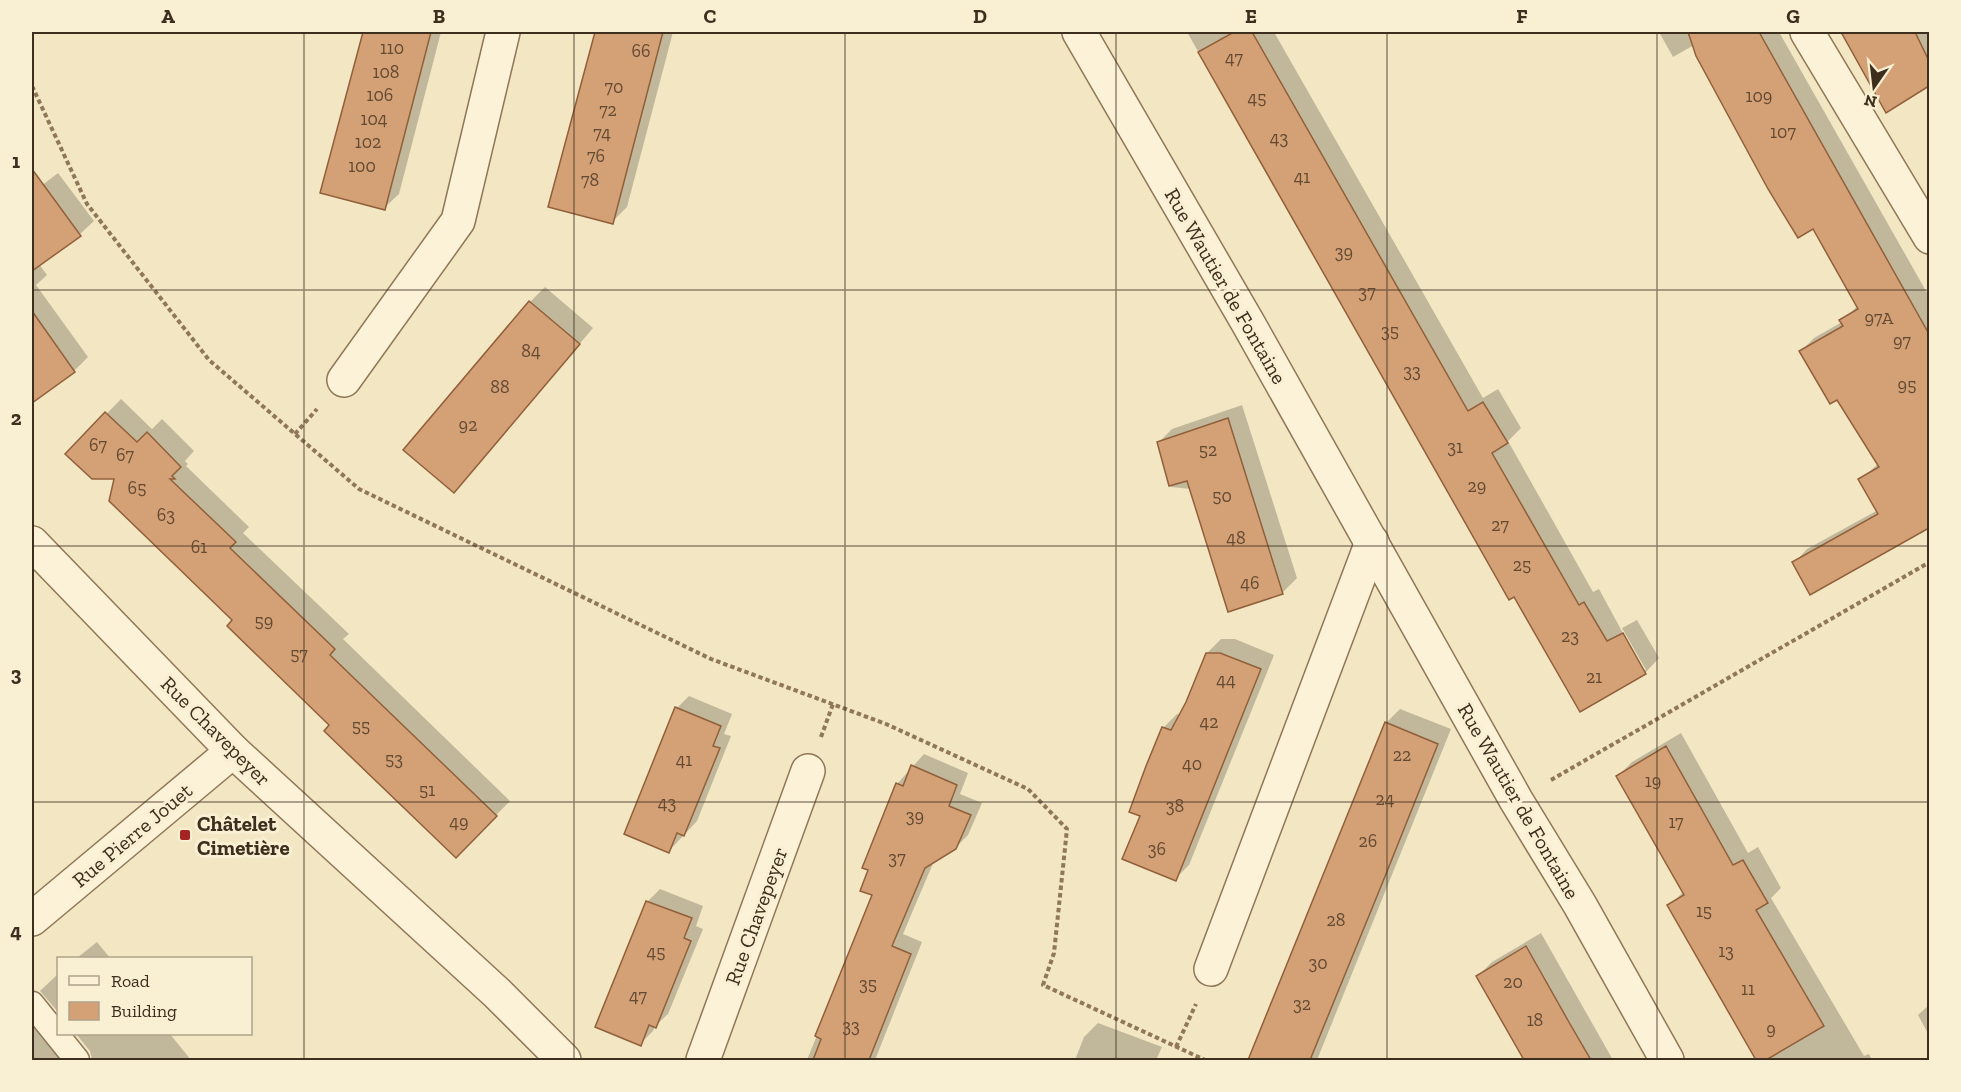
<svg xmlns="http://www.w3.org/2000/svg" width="1961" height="1092" font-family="'Zilla Slab',serif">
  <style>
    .shadow { fill: #0003 }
    .building { fill: #d4a075; stroke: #91603b; stroke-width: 1.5 }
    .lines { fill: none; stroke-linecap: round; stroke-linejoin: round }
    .service-casing { stroke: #8f7757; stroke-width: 27 }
    .minor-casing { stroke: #8f7757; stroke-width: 36 }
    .path { stroke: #8f7757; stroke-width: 4; stroke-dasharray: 4.5 3; stroke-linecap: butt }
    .service { stroke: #fcf2d7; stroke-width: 24 }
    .minor { stroke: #fcf2d7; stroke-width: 33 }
    .grid { fill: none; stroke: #3d2e1d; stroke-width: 1.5; stroke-opacity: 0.55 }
    .poi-dot { fill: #a42521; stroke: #f9efd3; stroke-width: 2 }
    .labels { text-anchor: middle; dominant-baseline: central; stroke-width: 6; stroke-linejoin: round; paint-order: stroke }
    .number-label { font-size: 18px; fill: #634a33 }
    .street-label { font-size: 21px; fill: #3d2e1d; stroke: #f9efd3 }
    .poi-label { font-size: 21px; font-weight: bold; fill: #3d2e1d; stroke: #f9efd3; text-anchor: start }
    .neatline { fill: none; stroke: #3d2e1d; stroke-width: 2 }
    .grid-label { font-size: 20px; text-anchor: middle; font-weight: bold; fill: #3d2e1d }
  </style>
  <rect width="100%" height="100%" fill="#f2e6c3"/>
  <g class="shadow">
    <path d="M364,32H441L399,194L384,208L322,192Z"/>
    <path d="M596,32H673L627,207L612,222L550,206Z"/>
    <path d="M1187,32H1274L1483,398L1498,389L1521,428L1508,441L1593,592L1599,589L1643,670H1646L1622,628L1637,620L1659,658L1645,673L1581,710L1515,595L1510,598Z"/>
    <path d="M1659,32H1779L1930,298V485L1794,563L1807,549L1878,510L1860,480L1879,463L1838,398L1801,351L1814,338L1842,322L1858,305L1814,227L1694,45L1673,57Z"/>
    <path d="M1842,32H1930V85L1886,111Z"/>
    <path d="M58,173L94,221L80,234L39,264L47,275L36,285L88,357L74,371L32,401V193Z"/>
    <path d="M545,287L593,328L468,476L454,490L405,450L530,302Z"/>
    <path d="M121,399L152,429L162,419L194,451L185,461L188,464L186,466L249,527L243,533L349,634L343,639L510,801L456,856L235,620L116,477L67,454Z"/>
    <path d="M1242,405L1297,578L1283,592L1229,610L1191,489L1171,487L1158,443L1172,429Z"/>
    <path d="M1221,639H1235L1274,655L1189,865L1175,879L1142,816L1163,728L1177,714L1181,715L1207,653Z"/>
    <path d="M689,696L732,714L724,734L731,736L697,821L669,851L677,708Z"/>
    <path d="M1400,709L1451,729L1317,1060H1261L1251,1056L1386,723Z"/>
    <path d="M1681,733L1748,853L1758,847L1781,888L1771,898L1864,1056L1869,1054L1872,1060H1757L1669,906L1684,891L1618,776L1632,762Z"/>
    <path d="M924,754L968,773L960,794L982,803L968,835L955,848L934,861L903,934L922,942L875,1060H807L874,894L897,784Z"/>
    <path d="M660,889L703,906L696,926L703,929L668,1014L655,1026L653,1031L640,1044L647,902Z"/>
    <path d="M1541,933L1613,1060H1526L1478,976L1492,962Z"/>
    <path d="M97,942L110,958H77Z"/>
    <path d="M58,974V1012L40,991Z"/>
    <path d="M32,1001L79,1060H32Z"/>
    <path d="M1930,1004V1037L1918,1015Z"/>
    <path d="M1098,1023L1162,1047L1156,1060H1075L1084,1037Z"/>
    <path d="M76,1034H170L191,1060H92L90,1051Z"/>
  </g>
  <g class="building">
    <path d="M363,32H431L385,210L320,193Z"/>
    <path d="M595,32H663L613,224L548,207Z"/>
    <path d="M1234,32H1252L1468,411L1483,402L1508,443L1492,453L1579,605L1584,602L1607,641L1623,633L1646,674L1580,712L1514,597L1509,600L1198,52Z"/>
    <path d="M1688,32H1759L1929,334V528L1810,595L1792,562L1878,514L1858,479L1879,467L1837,400L1830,404L1799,351L1843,326L1839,320L1858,309L1813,229L1798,238L1768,189L1696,56Z"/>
    <path d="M1841,32H1915L1929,61V86L1886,113Z"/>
    <path d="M32,169L81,236L32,271Z"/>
    <path d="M529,301L580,344L454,493L403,450Z"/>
    <path d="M32,311L75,372L32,403Z"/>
    <path d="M105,412L137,442L147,432L181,467L172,476L175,479H170L236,542L230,548L335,649L330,655L497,816L456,858L324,731L329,725L227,626L232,620L109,501L114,479H92L65,454Z"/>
    <path d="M1228,418L1283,594L1228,612L1187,481L1169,486L1157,442Z"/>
    <path d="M1206,653H1220L1261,669L1176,881L1122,859L1140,816L1129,812L1146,766L1162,727L1171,730L1186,702Z"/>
    <path d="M675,707L721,726L713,746L720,748L684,836L677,833L669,853L624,834Z"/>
    <path d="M1385,722L1438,744L1384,879L1310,1060H1248Z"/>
    <path d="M1666,746L1733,865L1743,860L1768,903L1756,910L1824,1026L1766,1060H1756L1667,905L1684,895L1616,776Z"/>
    <path d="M911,765L957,785L949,806L971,815L956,849L925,868L892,946L911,954L869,1060H813L821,1039L815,1036L872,895L860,891L868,870L862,868L896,783L903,786Z"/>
    <path d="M646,901L692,918L684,938L691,941L656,1028L649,1025L641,1046L595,1027Z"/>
    <path d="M1526,946L1570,1024L1591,1060H1524L1476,976Z"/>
  </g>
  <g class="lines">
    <defs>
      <path id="service" d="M32,1004L77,1060"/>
      <g id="minor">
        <path d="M1079,32L1248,323L1516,800L1580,905L1667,1060"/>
        <path d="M1807,32L1930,237"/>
        <path d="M344,380L458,221L503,32"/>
        <path d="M32,543L233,751L497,993L564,1060"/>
        <path d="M32,919L233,751"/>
        <path d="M1211,969L1372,542"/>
        <path d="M703,1060L808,771"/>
      </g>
    </defs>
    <use href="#service" class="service-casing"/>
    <use href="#minor" class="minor-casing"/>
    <g class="path">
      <path d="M32,86L87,204L209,360L359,489L711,659L886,724L1028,789L1067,829L1054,953L1043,985L1205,1060"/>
      <path d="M295,434L317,409"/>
      <path d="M821,737L833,704"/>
      <path d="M1551,780L1930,562"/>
      <path d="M1176,1047L1196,1004"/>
    </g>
    <use href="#service" class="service"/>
    <use href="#minor" class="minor"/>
  </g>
  <path class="grid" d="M304,32V1060M574,32V1060M845,32V1060M1116,32V1060M1387,32V1060M1657,32V1060M32,290H1930M32,546H1930M32,802H1930"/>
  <rect class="poi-dot" x="179" y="829" width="12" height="12" rx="3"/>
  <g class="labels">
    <g class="number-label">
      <text x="392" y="48">110</text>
      <text x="641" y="51">66</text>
      <text x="1234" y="58">47</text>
      <text x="386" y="72">108</text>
      <text x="614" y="87">70</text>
      <text x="380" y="95">106</text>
      <text x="1759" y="96">109</text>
      <text x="1257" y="98">45</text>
      <text x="608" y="110">72</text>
      <text x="374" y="119">104</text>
      <text x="1783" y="132">107</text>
      <text x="602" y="133">74</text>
      <text x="1279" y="138">43</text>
      <text x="368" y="142">102</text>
      <text x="596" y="156">76</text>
      <text x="362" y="166">100</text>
      <text x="1302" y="177">41</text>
      <text x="590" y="180">78</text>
      <text x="1344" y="252">39</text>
      <text x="1367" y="292">37</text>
      <text x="1879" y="318">97A</text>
      <text x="1390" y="331">35</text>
      <text x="1902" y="341">97</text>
      <text x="531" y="351">84</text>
      <text x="1412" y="371">33</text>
      <text x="1907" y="385">95</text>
      <text x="500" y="387">88</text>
      <text x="468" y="425">92</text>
      <text x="98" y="445">67</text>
      <text x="1455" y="447">31</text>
      <text x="1208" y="450">52</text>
      <text x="125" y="455">67</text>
      <text x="1477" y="486">29</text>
      <text x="137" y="488">65</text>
      <text x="1222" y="496">50</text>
      <text x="166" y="515">63</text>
      <text x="1500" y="525">27</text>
      <text x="1236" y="538">48</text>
      <text x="199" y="547">61</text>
      <text x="1522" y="565">25</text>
      <text x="1250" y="583">46</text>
      <text x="264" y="621">59</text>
      <text x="1570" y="636">23</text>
      <text x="299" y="654">57</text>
      <text x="1594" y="677">21</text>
      <text x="1226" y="680">44</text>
      <text x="1209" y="722">42</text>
      <text x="361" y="726">55</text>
      <text x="1402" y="755">22</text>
      <text x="394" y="759">53</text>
      <text x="684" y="760">41</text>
      <text x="1192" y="764">40</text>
      <text x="1653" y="781">19</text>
      <text x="427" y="790">51</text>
      <text x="1385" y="799">24</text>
      <text x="667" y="803">43</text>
      <text x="1175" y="806">38</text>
      <text x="915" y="816">39</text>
      <text x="459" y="822">49</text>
      <text x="1676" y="822">17</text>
      <text x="1368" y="841">26</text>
      <text x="1157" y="849">36</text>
      <text x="897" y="858">37</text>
      <text x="1704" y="911">15</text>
      <text x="1336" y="920">28</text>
      <text x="1726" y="951">13</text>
      <text x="656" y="952">45</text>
      <text x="1318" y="963">30</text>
      <text x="1513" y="982">20</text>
      <text x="868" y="984">35</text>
      <text x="1748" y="989">11</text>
      <text x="638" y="996">47</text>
      <text x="1302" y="1004">32</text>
      <text x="1535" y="1020">18</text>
      <text x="851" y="1026">33</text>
      <text x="1771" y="1029">9</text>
    </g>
    <g class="street-label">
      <text transform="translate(1226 286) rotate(60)">Rue Wautier de Fontaine</text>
      <text transform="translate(216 731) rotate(45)">Rue Chavepeyer</text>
      <text transform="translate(1519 801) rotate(60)">Rue Wautier de Fontaine</text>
      <text transform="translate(132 835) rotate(-40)">Rue Pierre Jouet</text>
      <text transform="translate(756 916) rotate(-70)">Rue Chavepeyer</text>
    </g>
    <g class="poi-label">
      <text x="197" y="823">Châtelet<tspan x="197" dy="24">Cimetière</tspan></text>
    </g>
  </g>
  <rect width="1961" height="1092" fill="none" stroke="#f9efd3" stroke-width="66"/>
  <rect x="57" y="957" width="195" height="78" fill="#f9efd3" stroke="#aea28a" stroke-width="1.5"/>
  <rect x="69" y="976" width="30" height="9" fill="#fcf2d7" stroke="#aea28a" stroke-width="1.5"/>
  <text x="111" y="987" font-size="18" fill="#3d2e1d">Road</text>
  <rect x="69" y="1002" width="30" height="18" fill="#d4a075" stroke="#aea28a" stroke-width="1.5"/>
  <text x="111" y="1017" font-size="18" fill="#3d2e1d">Building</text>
  <g transform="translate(1874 87) rotate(194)" stroke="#f9efd3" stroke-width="4.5" paint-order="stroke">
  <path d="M0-4.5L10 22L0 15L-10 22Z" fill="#3d2e1d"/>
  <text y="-9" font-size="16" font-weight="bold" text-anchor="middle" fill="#3d2e1d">N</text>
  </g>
  <rect x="33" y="33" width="1895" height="1026" class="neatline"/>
  <g class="grid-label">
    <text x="168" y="23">A</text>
    <text x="439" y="23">B</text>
    <text x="710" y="23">C</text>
    <text x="980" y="23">D</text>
    <text x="1251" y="23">E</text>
    <text x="1522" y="23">F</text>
    <text x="1793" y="23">G</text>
    <text x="16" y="168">1</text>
    <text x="16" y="425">2</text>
    <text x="16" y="681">3</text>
    <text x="16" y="938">4</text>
  </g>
</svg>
